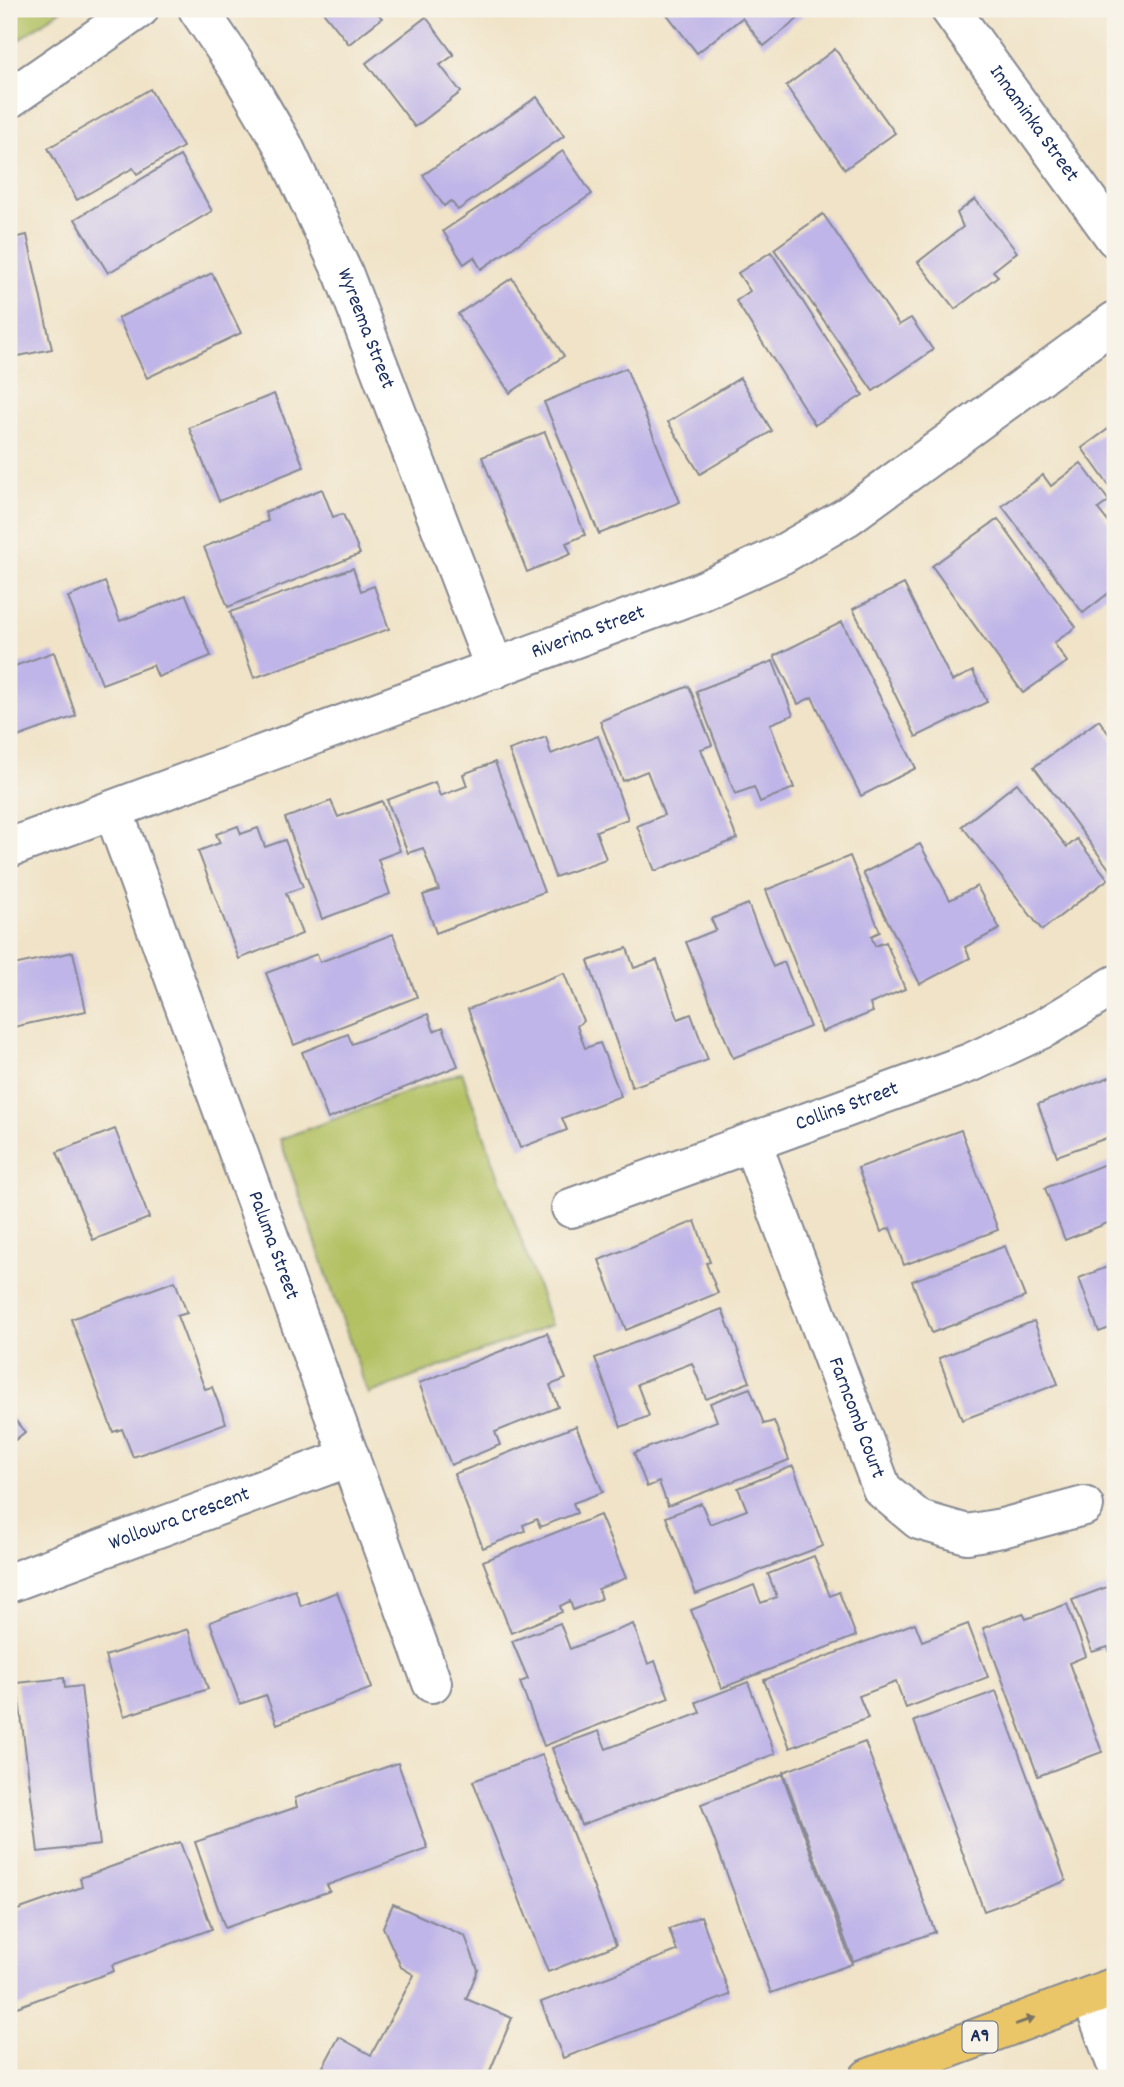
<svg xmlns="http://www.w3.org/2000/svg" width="1124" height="2087" font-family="Dekko,sans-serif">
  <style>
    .green { fill: #b4c164; stroke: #687861; stroke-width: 2 }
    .building { fill: #c0b5e8 }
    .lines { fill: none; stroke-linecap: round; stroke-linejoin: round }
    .minor-casing { stroke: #868992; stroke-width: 42 }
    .highway-casing { stroke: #868992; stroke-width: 42 }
    .minor { stroke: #fff; stroke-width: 38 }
    .highway { stroke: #eac669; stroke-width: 38 }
    .oneway { fill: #787363 }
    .labels { text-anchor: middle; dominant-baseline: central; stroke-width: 6; stroke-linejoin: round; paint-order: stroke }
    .shield { fill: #f7f3e8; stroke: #5d6a87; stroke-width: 2 }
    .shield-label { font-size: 19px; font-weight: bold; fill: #1b2f5e }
    .street-label { font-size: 21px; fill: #1b2f5e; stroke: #f7f3e8 }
  </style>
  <rect width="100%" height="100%" fill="#f7f3e8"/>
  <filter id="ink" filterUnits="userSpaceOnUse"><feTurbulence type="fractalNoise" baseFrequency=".0143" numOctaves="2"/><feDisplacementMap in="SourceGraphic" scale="14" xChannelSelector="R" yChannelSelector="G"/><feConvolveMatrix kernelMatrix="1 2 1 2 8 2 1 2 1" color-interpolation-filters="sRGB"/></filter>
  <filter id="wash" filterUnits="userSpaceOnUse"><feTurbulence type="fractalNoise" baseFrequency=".00686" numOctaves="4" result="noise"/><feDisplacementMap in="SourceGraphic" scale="28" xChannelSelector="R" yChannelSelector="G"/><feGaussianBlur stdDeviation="1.57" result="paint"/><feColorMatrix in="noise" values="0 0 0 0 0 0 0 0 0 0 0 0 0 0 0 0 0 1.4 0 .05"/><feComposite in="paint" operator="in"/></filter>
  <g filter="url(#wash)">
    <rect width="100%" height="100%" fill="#f0e3c7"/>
    <g class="green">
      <path d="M9,9H62L9,47Z"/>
      <path d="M462,1072L551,1325L368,1394L280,1139Z"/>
    </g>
    <g id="blocks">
      <g class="building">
        <path d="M321,9H374L382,18L349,44Z"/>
        <path d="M663,9H808L809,10L764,46L742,18L697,53Z"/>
        <path d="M426,17L454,55L440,65L461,92L415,127L366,63Z"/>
        <path d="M835,49L895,133L845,169L786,86Z"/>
        <path d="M150,89L183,147L137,174L133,168L77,200L48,148Z"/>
        <path d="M537,97L564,136L458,210L451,201L444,206L423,175Z"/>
        <path d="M563,151L592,194L481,269L474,257L464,264L443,231Z"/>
        <path d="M180,156L212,211L108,273L75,219Z"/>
        <path d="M975,199L1017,252L993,271L998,276L955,309L918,262L963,227L957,213Z"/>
        <path d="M823,214L899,325L911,318L933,350L873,391L774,249Z"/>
        <path d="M27,235L52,349L9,358V239Z"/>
        <path d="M771,252L863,395L815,425L736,301L750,291L738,273Z"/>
        <path d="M212,273L241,333L147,378L118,318Z"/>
        <path d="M512,278L564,356L510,393L458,314Z"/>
        <path d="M626,368L680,502L599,534L544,402Z"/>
        <path d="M740,378L772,431L700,474L668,422Z"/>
        <path d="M274,394L304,467L219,501L189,428Z"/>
        <path d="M1115,424V494L1082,448Z"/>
        <path d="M545,432L585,535L566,543L571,554L527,572L482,457Z"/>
        <path d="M1081,463L1109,501L1098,509L1115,531V588L1083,613L1002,506L1043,475L1051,486Z"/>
        <path d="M322,489L333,517L343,514L360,554L228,607L204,547L268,521L265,512Z"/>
        <path d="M998,519L1076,627L1054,643L1067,662L1023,693L932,566Z"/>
        <path d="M353,568L361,591L374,586L389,629L254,678L230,612Z"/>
        <path d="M105,582L120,621L186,595L211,656L158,677L153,665L102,684L68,597Z"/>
        <path d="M904,584L952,681L973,671L987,702L916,737L853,609Z"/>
        <path d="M842,622L916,768L861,796L812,697L798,704L774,656Z"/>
        <path d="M54,652L76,716L9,740V668Z"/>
        <path d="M773,661L793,715L770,724L794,788L760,802L754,787L735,794L696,691Z"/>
        <path d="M689,686L712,745L701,749L737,839L655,871L637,826L664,815L647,771L623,781L600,721Z"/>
        <path d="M1099,720L1115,743V872L1113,874L1034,767Z"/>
        <path d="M598,736L628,819L596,831L606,859L555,877L509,750L546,737L551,754Z"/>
        <path d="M495,762L544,892L436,933L423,895L439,890L423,848L408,853L387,800L435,782L440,796L467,786L463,774Z"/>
        <path d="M1017,783L1067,847L1077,839L1108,879L1042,930L962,826Z"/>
        <path d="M331,801L338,817L382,801L400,851L378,859L390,894L322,919L285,818Z"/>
        <path d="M238,826L241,834L258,828L265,847L285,840L303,887L286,893L302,934L239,959L198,851L220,843L216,834Z"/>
        <path d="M920,844L950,900L977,886L1000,929L965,947L970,958L920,984L863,873Z"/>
        <path d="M850,856L880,932L871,936L875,946L886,942L905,989L870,1004L873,1012L822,1032L766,890Z"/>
        <path d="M748,904L773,967L784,962L810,1027L733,1058L686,942L716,930L711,919Z"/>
        <path d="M393,934L417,997L294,1045L266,973L317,954L320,962Z"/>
        <path d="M627,948L634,968L657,960L678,1019L691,1014L708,1060L632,1087L588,961Z"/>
        <path d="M73,952L86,1011L9,1028V966Z"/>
        <path d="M564,973L583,1021L577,1026L585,1048L600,1043L621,1096L562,1118L567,1130L520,1148L468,1009Z"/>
        <path d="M428,1014L434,1031L443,1027L458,1066L328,1119L302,1052L348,1034L352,1044Z"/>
        <path d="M1115,1075V1135L1057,1156L1038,1104Z"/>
        <path d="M115,1129L149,1218L93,1240L57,1152Z"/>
        <path d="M961,1130L998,1230L904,1265L890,1228L881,1232L858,1168Z"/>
        <path d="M1115,1160V1220L1065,1240L1045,1188Z"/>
        <path d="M695,1221L710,1262L706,1263L718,1293L626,1330L599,1260Z"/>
        <path d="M1005,1246L1025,1297L932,1333L912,1281Z"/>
        <path d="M1115,1264V1326L1099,1332L1079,1278Z"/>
        <path d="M175,1281L187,1313L177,1316L205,1389L212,1387L226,1423L133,1457L122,1429L113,1432L71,1319Z"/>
        <path d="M722,1309L750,1382L706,1399L692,1363L637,1384L649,1416L621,1427L595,1358Z"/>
        <path d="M1034,1321L1058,1384L962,1420L939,1358Z"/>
        <path d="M547,1333L566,1379L550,1385L558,1407L495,1432L500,1445L451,1465L419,1383Z"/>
        <path d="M750,1388L764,1424L774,1421L789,1460L668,1506L659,1482L647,1487L634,1453L717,1421L710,1403Z"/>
        <path d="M9,1413L25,1432L9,1445Z"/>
        <path d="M576,1426L603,1492L573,1503L577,1513L540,1527L537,1519L523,1525L525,1531L483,1548L454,1474Z"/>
        <path d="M793,1466L823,1546L696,1594L666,1517L701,1503L710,1524L747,1510L738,1488Z"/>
        <path d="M600,1515L626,1578L598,1589L601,1599L573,1610L570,1601L560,1606L562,1612L511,1633L483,1561Z"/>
        <path d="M814,1556L830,1596L839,1592L856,1636L722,1688L691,1610L754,1585L761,1603L777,1597L768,1574Z"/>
        <path d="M1115,1584V1666L1108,1647L1092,1652L1072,1600Z"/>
        <path d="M295,1590L301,1606L337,1592L372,1688L277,1724L266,1695L240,1704L210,1622Z"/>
        <path d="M1067,1604L1086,1656L1069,1663L1102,1752L1038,1776L983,1628L1023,1613L1026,1619Z"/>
        <path d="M560,1623L570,1649L633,1624L648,1664L655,1661L669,1698L544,1746L520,1682L528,1679L512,1641Z"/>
        <path d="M915,1623L922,1641L968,1624L988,1677L906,1708L896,1682L859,1696L868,1718L790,1748L764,1680Z"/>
        <path d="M188,1629L208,1689L124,1716L105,1656Z"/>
        <path d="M64,1678L65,1688L81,1686L100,1845L38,1852L17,1683Z"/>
        <path d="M748,1682L775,1754L581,1825L552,1748L599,1731L606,1749L700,1713L696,1702Z"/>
        <path d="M996,1691L1066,1881L984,1911L914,1721Z"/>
        <path d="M865,1742L935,1932L853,1961L783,1772Z"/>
        <path d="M542,1755L616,1945L548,1972L473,1781Z"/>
        <path d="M398,1763L428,1849L327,1885L330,1891L225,1928L195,1842L297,1807L295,1798Z"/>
        <path d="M782,1774L852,1964L771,1993L701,1804Z"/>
        <path d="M180,1842L212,1929L112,1965L114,1971L9,2010V1913L82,1887L80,1878Z"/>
        <path d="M393,1904L465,1936L478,1970L466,1999L512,2018L487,2078H317L339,2037L371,2055L414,1975L401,1967L383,1927Z"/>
        <path d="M701,1916L730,1995L563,2058L541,2002L677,1951L669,1929Z"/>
      </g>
    </g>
  </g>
  <g filter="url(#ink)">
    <use href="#blocks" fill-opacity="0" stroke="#868992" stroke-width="2"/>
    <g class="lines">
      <defs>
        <g id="minor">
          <path id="s1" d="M198,9L236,65L283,145L344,275L495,669"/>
          <path id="s2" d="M950,9L1115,238"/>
          <path d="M9,99L139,9"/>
          <path id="s3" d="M113,810L432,1683"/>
          <path id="s4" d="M9,848L700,592L781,555L848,516L1115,321"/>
          <path id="s5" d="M752,1143L882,1489L919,1520L967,1534L1002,1528L1084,1506"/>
          <path id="s6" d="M571,1208L972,1062L1046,1027L1115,985"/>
          <path id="s7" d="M9,1583L350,1457"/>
          <path d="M1091,1996L1115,2061"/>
        </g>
        <path id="highway" d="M869,2078L1115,1987"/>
      </defs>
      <use href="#minor" class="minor-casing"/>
      <use href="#highway" class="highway-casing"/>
      <use href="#minor" class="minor"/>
      <use href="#highway" class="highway"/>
    </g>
    <defs><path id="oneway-solid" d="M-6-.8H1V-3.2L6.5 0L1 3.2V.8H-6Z" transform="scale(1.75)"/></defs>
    <use class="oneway" href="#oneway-solid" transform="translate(1025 2021) rotate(-20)"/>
  </g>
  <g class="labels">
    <rect class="shield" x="962.5" y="2021.5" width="35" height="31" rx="5"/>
    <g class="shield-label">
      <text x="980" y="2037">A9</text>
    </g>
    <g class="street-label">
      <text stroke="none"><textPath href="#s2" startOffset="142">Innaminka Street</textPath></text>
      <text stroke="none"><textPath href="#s1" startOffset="362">Wyreema Street</textPath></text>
      <text stroke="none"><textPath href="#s4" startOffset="618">Riverina Street</textPath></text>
      <text stroke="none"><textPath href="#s6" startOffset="294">Collins Street</textPath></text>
      <text stroke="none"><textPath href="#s3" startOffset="464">Paluma Street</textPath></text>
      <text stroke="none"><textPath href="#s5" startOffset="294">Farncomb Court</textPath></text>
      <text stroke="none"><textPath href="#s7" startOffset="182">Wollowra Crescent</textPath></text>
    </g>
  </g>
  <rect width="1124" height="2087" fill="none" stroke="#f7f3e8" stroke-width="35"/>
</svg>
